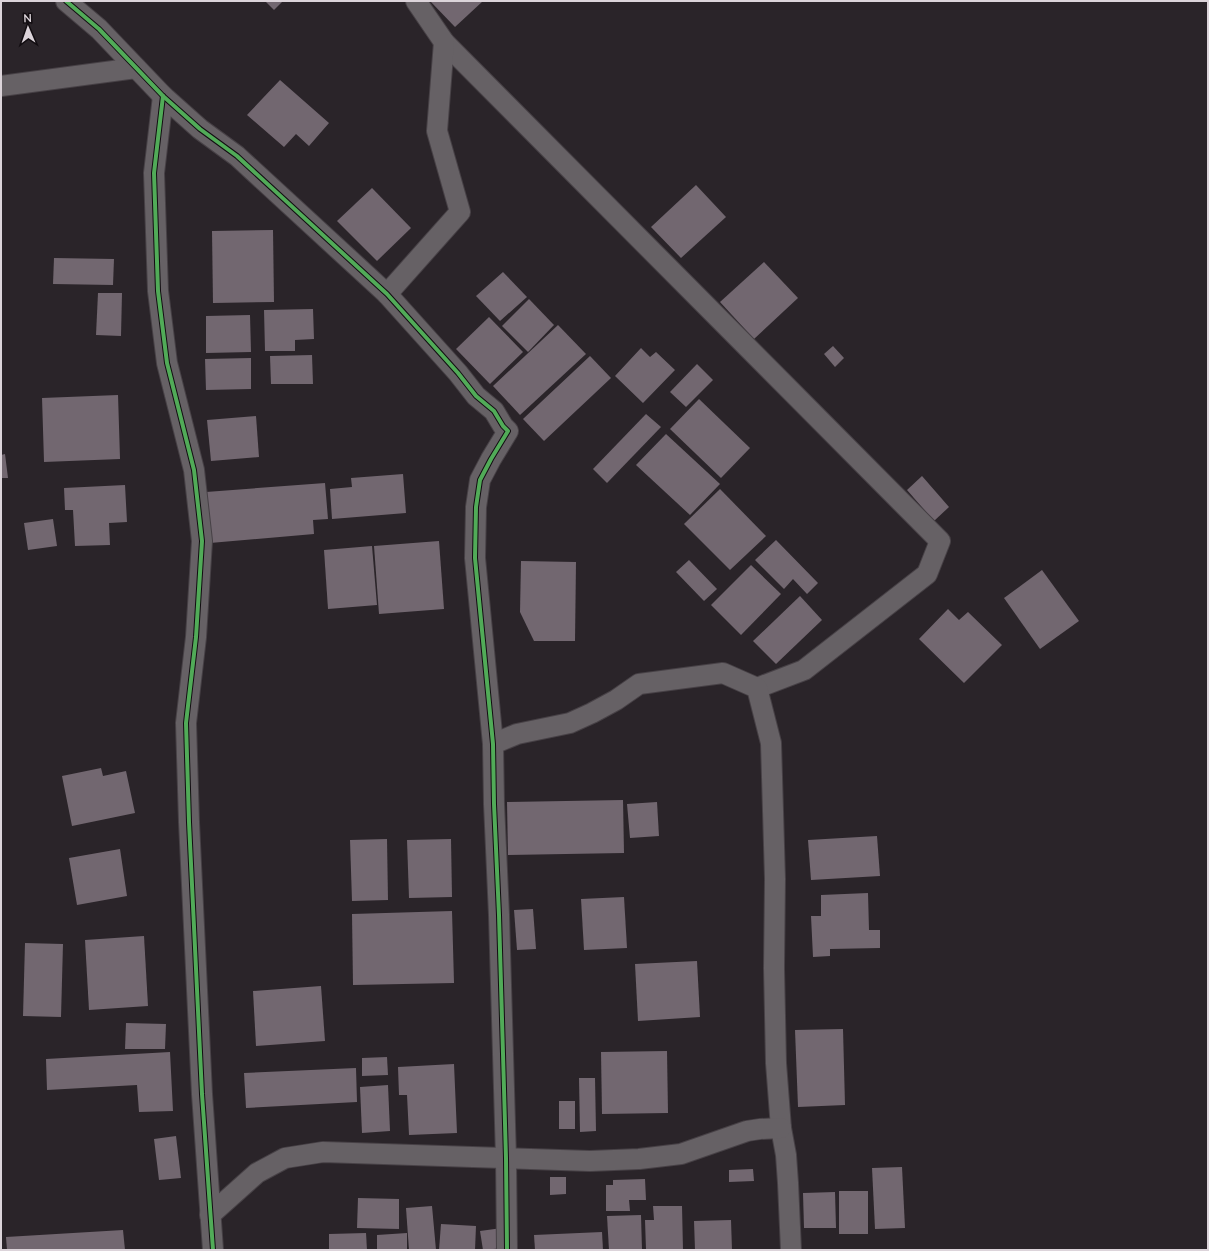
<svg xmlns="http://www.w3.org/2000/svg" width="1209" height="1251" font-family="Lato,sans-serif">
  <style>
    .building { fill: #726770 }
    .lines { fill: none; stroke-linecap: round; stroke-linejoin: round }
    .minor-casing { stroke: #474146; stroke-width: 22 }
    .minor { stroke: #666165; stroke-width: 20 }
    .cycleway-casing { stroke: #120d11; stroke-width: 6 }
    .cycleway { stroke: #51ab58; stroke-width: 4 }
  </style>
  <rect width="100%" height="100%" fill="#2a2429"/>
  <g class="building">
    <path d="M265,1H283L274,10Z"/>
    <path d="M430,1H483L455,27Z"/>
    <path d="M280,80L329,123L309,146L296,134L284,147L247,115Z"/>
    <path d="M696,185L726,217L681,258L651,227Z"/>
    <path d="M372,188L411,228L377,261L337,221Z"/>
    <path d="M273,230L274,302L213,303L212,231Z"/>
    <path d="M54,258L114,259L113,285L53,284Z"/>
    <path d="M764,262L798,298L754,339L720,302Z"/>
    <path d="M503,272L527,297L500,321L476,296Z"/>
    <path d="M98,293H122L121,336L96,335Z"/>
    <path d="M529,299L554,325L528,352L502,326Z"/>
    <path d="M313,309L314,339L295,340V351H265L264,310Z"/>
    <path d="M250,315L251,352L206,353V316Z"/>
    <path d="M489,317L523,352L490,384L456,349Z"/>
    <path d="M558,325L586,354L520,415L493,386Z"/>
    <path d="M833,346L844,358L835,367L824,354Z"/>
    <path d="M641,348L650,357L656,352L675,370L643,403L615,376Z"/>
    <path d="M312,355L313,384H271L270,356Z"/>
    <path d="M590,356L611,378L544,441L523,419Z"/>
    <path d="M251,358V389L206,390L205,359Z"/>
    <path d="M697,364L713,380L686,407L670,392Z"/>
    <path d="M118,395L120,459L44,462L42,398Z"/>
    <path d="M699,399L750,448L721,478L670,429Z"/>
    <path d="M646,414L661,427L607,483L593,469Z"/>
    <path d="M256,416L259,457L211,461L207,420Z"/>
    <path d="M666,434L720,484L690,515L636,465Z"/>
    <path d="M5,454L8,478H1V455Z"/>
    <path d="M403,474L406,513L332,519L330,489L352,487L351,478Z"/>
    <path d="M922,476L949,507L934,521L907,490Z"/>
    <path d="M325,483L328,519L313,520L314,534L210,543L206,492Z"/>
    <path d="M125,485L127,522L109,523L110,545L75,546L73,510H65L64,488Z"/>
    <path d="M720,489L766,536L730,570L684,524Z"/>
    <path d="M53,519L57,546L28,550L24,523Z"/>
    <path d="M776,540L818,583L807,594L793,579L784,589L755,560Z"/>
    <path d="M439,541L444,609L379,614L374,546Z"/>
    <path d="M372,546L377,605L328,609L324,550Z"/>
    <path d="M689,560L717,589L704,601L676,572Z"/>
    <path d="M521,561L576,562L575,641H534L520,612Z"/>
    <path d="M751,565L781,594L741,635L711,605Z"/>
    <path d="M1042,570L1079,621L1040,649L1004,598Z"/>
    <path d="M800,596L822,620L776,664L753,641Z"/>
    <path d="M948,609L959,620L968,612L1002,645L964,683L919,639Z"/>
    <path d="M101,768L103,776L126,771L135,813L72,826L62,776Z"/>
    <path d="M623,800L624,853L508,855L507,802Z"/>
    <path d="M657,802L659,836L630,838L627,804Z"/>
    <path d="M877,836L880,876L811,880L808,840Z"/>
    <path d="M387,839L388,900L352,901L350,840Z"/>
    <path d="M451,839L452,897L409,898L407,840Z"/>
    <path d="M120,849L127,896L77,905L69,858Z"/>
    <path d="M868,893L869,930H880V948L830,949V956L813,957L811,916H821V895Z"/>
    <path d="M624,897L627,948L584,950L581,899Z"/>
    <path d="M533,909L536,949L517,950L514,910Z"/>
    <path d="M452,911L454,983L353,985L352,914Z"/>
    <path d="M144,936L148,1006L89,1010L85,940Z"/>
    <path d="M25,943L63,944L61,1017L23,1016Z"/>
    <path d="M697,961L700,1017L638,1021L635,964Z"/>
    <path d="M321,986L325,1041L256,1046L253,991Z"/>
    <path d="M126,1023L166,1024L165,1049H125Z"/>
    <path d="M843,1029L845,1105L798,1107L795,1030Z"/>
    <path d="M667,1051L668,1113L602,1114L601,1052Z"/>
    <path d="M170,1052L173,1111L139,1112L137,1085L47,1090L46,1059Z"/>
    <path d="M387,1057L388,1075L362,1076V1058Z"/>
    <path d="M454,1064L457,1133L409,1135L407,1095H399L398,1067Z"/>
    <path d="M356,1068L357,1102L246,1108L244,1073Z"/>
    <path d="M579,1078H595L596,1131L580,1132Z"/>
    <path d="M388,1085L390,1131L362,1133L360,1087Z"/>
    <rect x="559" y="1101" width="16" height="28"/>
    <path d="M176,1136L181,1178L159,1180L154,1139Z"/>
    <path d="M902,1167L905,1228L875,1229L872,1168Z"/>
    <path d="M753,1169L754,1181L729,1182V1170Z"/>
    <path d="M550,1177H566V1194L550,1195Z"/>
    <path d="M645,1179L646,1200H629L630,1211H606V1185H613V1180Z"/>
    <rect x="839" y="1191" width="29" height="43"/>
    <path d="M835,1192L836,1228H804L803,1193Z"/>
    <path d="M358,1198L399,1199V1229L357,1228Z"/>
    <path d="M432,1206L436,1250H409L406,1208Z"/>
    <path d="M653,1206H682L683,1250H646L645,1220H654Z"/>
    <path d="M641,1215L642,1250H609L607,1216Z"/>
    <path d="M731,1220L732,1250H695L694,1221Z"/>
    <path d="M441,1224L476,1226L475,1250H439Z"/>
    <path d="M502,1228L504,1248L483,1250L480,1231Z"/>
    <path d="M123,1230L125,1250H7L6,1237Z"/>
    <path d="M602,1232L603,1250H535L534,1235Z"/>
    <path d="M366,1233L367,1250H329V1234Z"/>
    <path d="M407,1233V1250H377V1235Z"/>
  </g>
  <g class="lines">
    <defs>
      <g id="minor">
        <path d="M66,1L99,29L163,96L200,129L237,156L387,294L458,373L476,396L494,411L503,426L508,431L491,459L480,480L476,507L475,558L493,744L494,804L499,915L506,1158L507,1250"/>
        <path d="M444,42L940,541L927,574L804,670L757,688"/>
        <path d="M1,86L136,68"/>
        <path d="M163,96L154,173L158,291L167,363L194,470L202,541L196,637L186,723L189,822L202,1094L213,1250"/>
        <path d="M387,294L460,212L437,131L444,42L416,1"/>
        <path d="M493,744L517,734L570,723L592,713L616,700L639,684L723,673L757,688L771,743L775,879L774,968L776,1063L781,1128L786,1155L788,1183L791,1250"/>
        <path d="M210,1215L257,1173L285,1158L323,1152L590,1161L639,1159L681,1154L747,1131L760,1129L781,1128"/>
      </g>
    </defs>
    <use href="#minor" class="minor-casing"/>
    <use href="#minor" class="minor"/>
    <defs>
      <g id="cycleway">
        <path d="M66,1L99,29L163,96L200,129L237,156L387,294L458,373L476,396L494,411L503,426L508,431L491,459L480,480L476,507L475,558L493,744L494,804L499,915L506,1158L507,1250"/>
        <path d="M163,96L154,173L158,291L167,363L194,470L202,541L196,637L186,723L189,822L202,1094L213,1250"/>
      </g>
    </defs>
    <use href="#cycleway" class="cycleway-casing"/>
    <use href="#cycleway" class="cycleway"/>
  </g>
  <rect width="1209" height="1251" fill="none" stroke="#dcd4da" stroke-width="4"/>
  <g transform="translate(28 28) rotate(358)" stroke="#120d11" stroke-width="3" paint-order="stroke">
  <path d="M0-3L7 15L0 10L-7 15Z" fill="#dcd4da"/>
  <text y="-6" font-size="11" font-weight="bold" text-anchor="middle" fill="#dcd4da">N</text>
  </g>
</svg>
